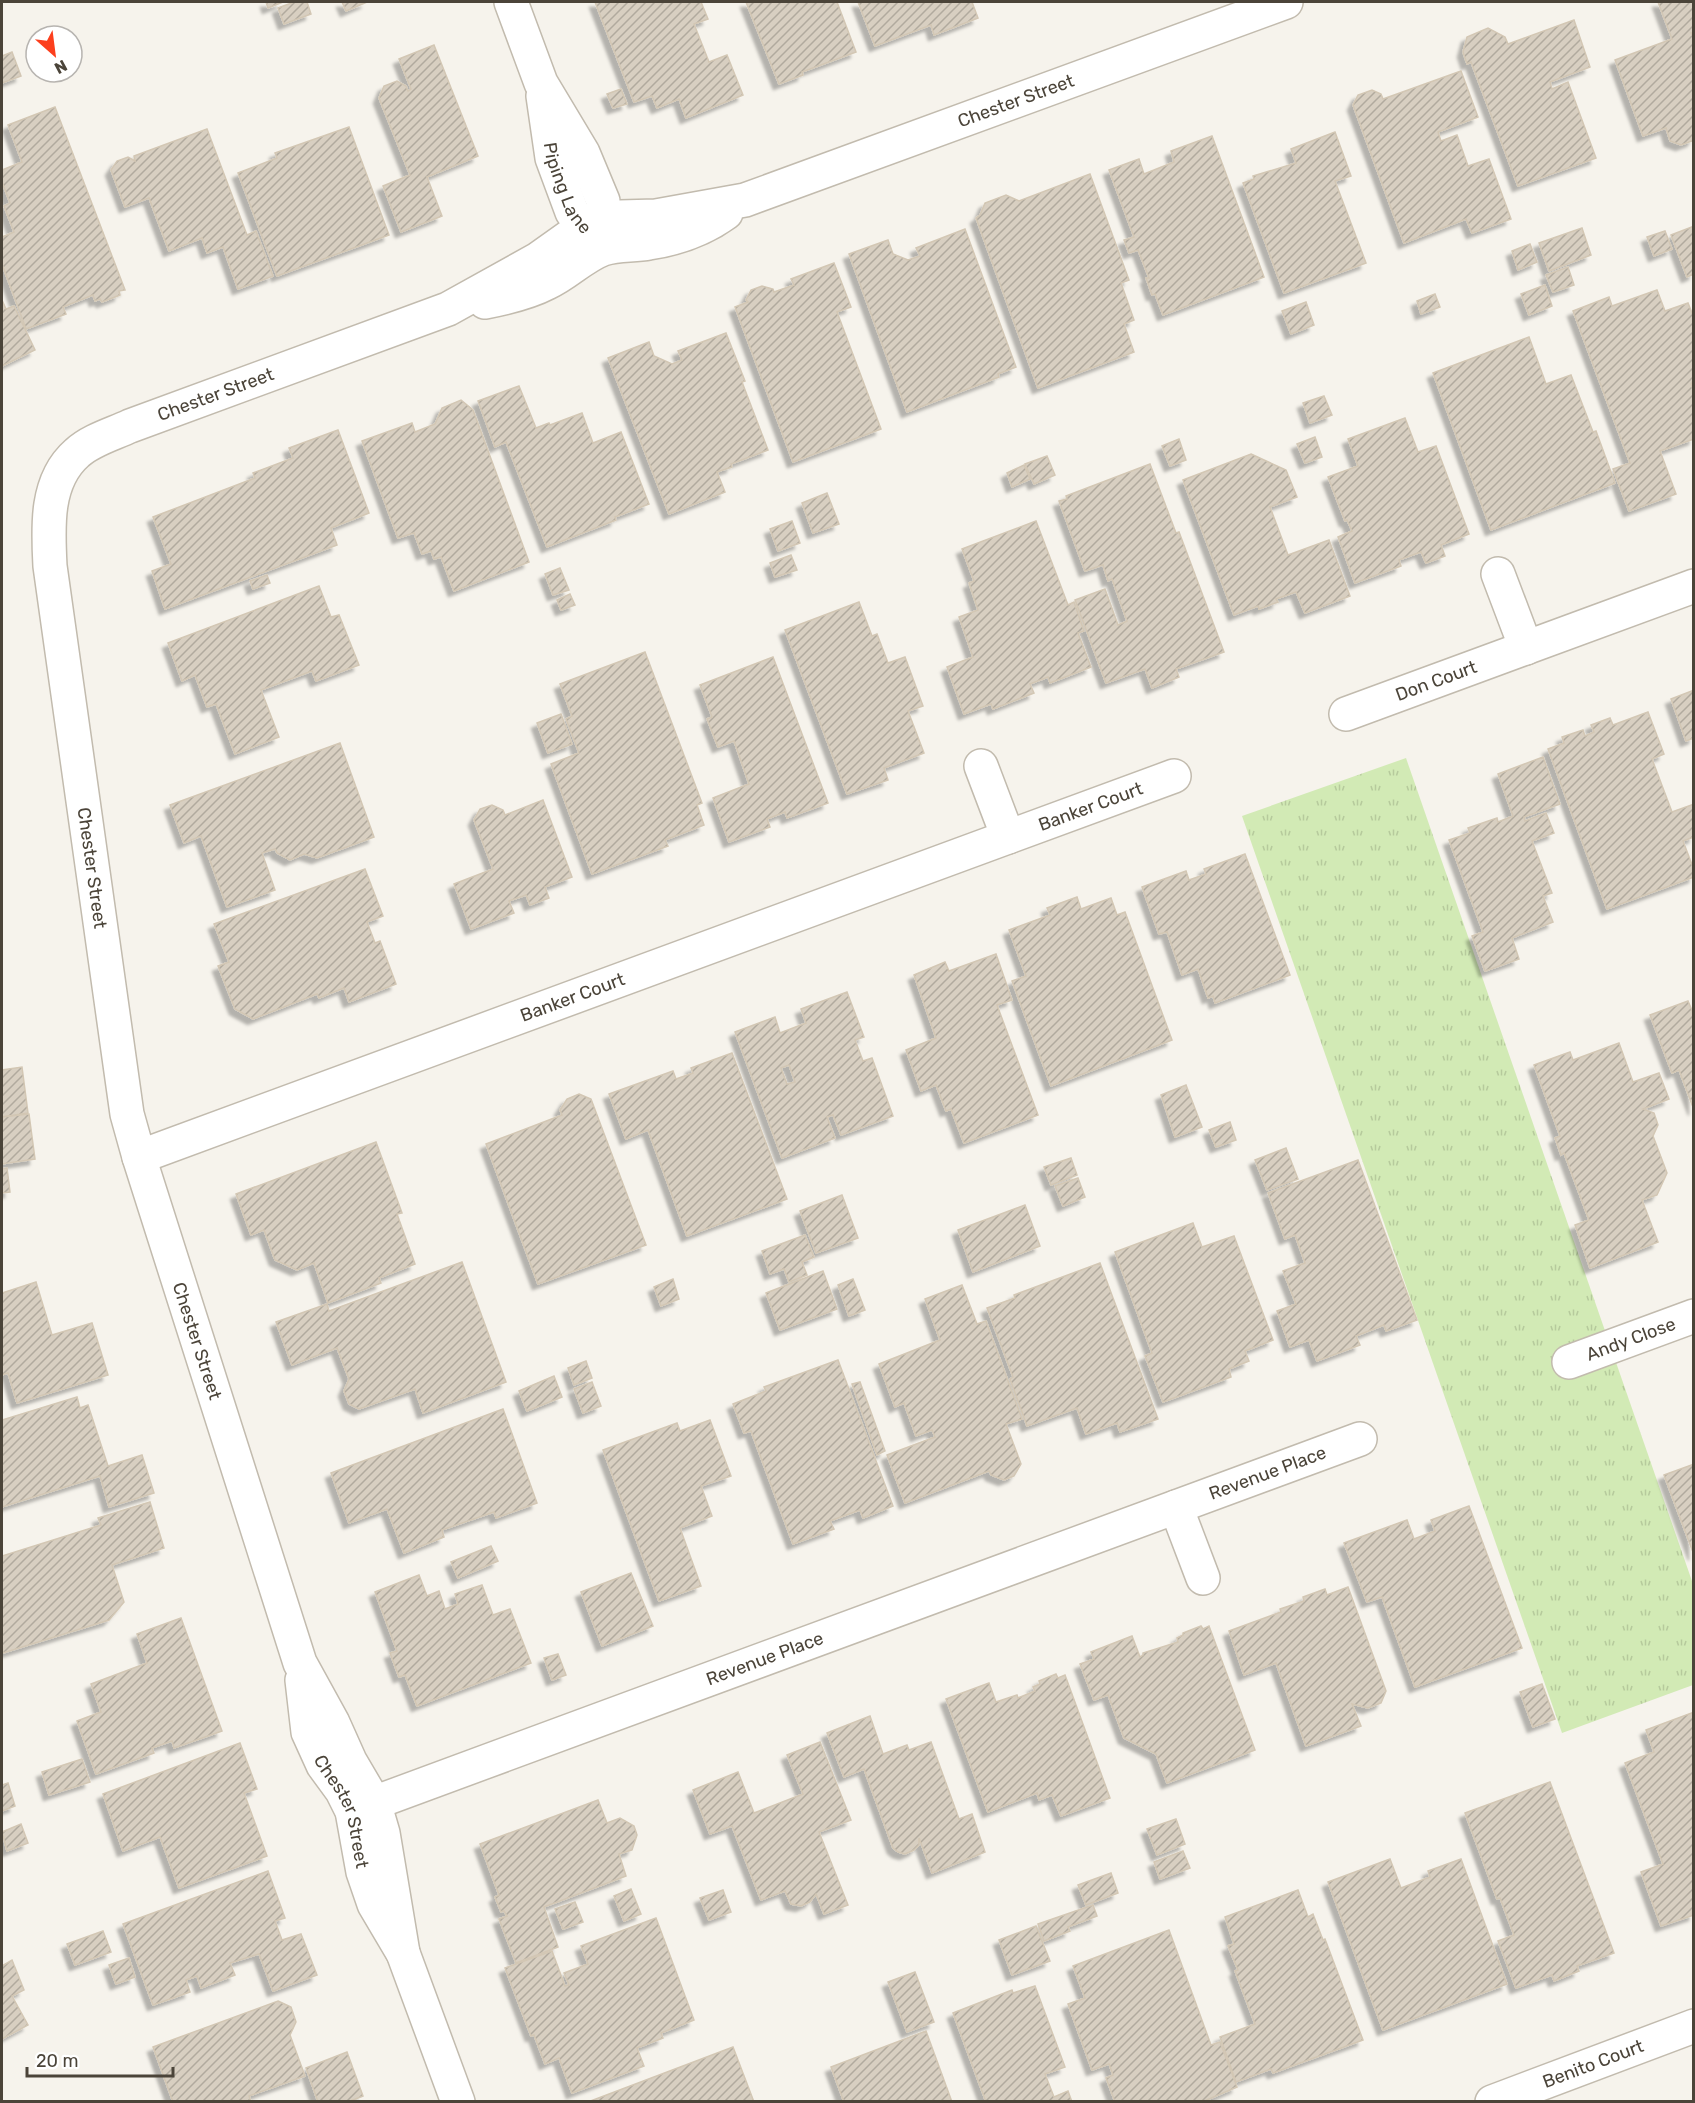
<svg xmlns="http://www.w3.org/2000/svg" width="1695" height="2103" font-family="Rubik,sans-serif">
  <style>
    .grass { fill: url(#grass-tufts) }
    .building { fill: url(#building-hatch); stroke: #d3c7b4; stroke-width: 1.5; fill-rule: evenodd; filter: url(#shadow) }
    .lines { fill: none; stroke-linecap: round; stroke-linejoin: round }
    .minor-casing { stroke: #c2bbae; stroke-width: 36 }
    .minor { stroke: #fff; stroke-width: 33 }
    .labels { text-anchor: middle; dominant-baseline: central; stroke-width: 6; stroke-linejoin: round; paint-order: stroke }
    .street-label { font-size: 18px; fill: #4b4439; stroke: #fff }
  </style>
  <defs>
    <pattern id="grass-tufts" width="24" height="20" patternUnits="userSpaceOnUse" patternTransform="scale(1.5)"><rect width="24" height="20" fill="#d2eab5"/><path d="M3 7l-1-3M5 7V3M7 7l1-3M15 17l-1-3M17 17v-4M19 17l1-3" fill="none" stroke="#b6ca9c"/></pattern>
    <pattern id="building-hatch" width="6" height="6" patternUnits="userSpaceOnUse" patternTransform="scale(1.5)"><rect width="6" height="6" fill="#d8cfc1"/><path d="M-1 1l2-2M0 6l6-6M5 7l2-2" fill="none" stroke="#b1aa9e"/></pattern>
    <filter id="shadow"><feDropShadow dx="-5.5" dy="5.5" stdDeviation="1.5" flood-color="#0004"/></filter>
  </defs>
  <rect width="100%" height="100%" fill="#f6f3ec"/>
  <path class="grass" d="M1406,758L1693,1584V1685L1562,1733L1242,816Z"/>
  <g class="building">
    <path d="M266,2H283L268,8Z"/>
    <path d="M294,2H307L311,14L284,24L278,8Z"/>
    <path d="M342,2H367L346,11Z"/>
    <path d="M595,2H701L708,19L694,24L709,62L727,55L743,95L686,118L679,99L657,108L652,96L634,102Z"/>
    <path d="M746,2H837L856,52L802,72L803,75L779,84Z"/>
    <path d="M858,2H972L978,18L934,35L931,25L875,46Z"/>
    <path d="M1658,2H1694V32L1691,33L1694,39V138L1692,141L1681,145L1670,141L1666,128L1643,136L1615,60L1672,39Z"/>
    <path d="M1574,20L1590,67L1550,82L1552,89L1568,82L1596,158L1518,186L1471,62L1467,64L1463,52L1467,37L1488,28L1505,37L1508,44Z"/>
    <path d="M434,45L478,156L427,177L442,216L401,232L383,186L410,175L379,98L384,86L397,81L406,86L408,91L411,89L399,59Z"/>
    <path d="M12,52L21,76L2,83V56Z"/>
    <path d="M1461,71L1478,117L1438,132L1441,141L1457,135L1468,166L1489,159L1511,219L1472,233L1466,219L1404,243L1353,105L1358,95L1372,90L1381,94L1383,99Z"/>
    <path d="M621,89L627,104L613,108L607,94Z"/>
    <path d="M55,107L125,290L119,291L120,295L102,302L100,299L95,301L93,295L63,307L66,314L26,329L2,264V237L14,232L4,206L10,203L2,182V170L22,162L8,125Z"/>
    <path d="M349,127L389,235L277,276L238,173L277,158L275,153Z"/>
    <path d="M207,129L247,235L256,231L273,276L238,289L223,247L207,253L202,238L169,251L149,198L125,207L111,170L117,161L128,157L135,161L134,156Z"/>
    <path d="M1335,132L1351,176L1335,181L1366,263L1284,293L1243,183L1254,179L1253,176L1296,163L1291,149Z"/>
    <path d="M1212,136L1264,277L1163,315L1155,294L1152,295L1146,278H1149L1138,250L1129,253L1124,240L1134,237L1109,170L1139,159L1144,174L1174,162L1171,151Z"/>
    <path d="M1090,174L1129,280L1121,283L1134,320L1124,324L1134,352L1038,388L976,218L980,215L985,203L1006,195L1019,201Z"/>
    <path d="M1694,226V274L1687,277L1671,235Z"/>
    <path d="M1582,228L1591,255L1549,271L1539,243Z"/>
    <path d="M965,229L1016,367L998,374L999,377L907,412L849,254L888,240L893,254L908,260L920,256L916,248Z"/>
    <path d="M1665,231L1672,249L1654,256L1647,237Z"/>
    <path d="M1530,244L1537,262L1518,270L1512,251Z"/>
    <path d="M834,263L851,307L837,312L881,429L793,462L735,307L748,302L746,300L751,290L762,286L773,289L774,292L794,285L791,279Z"/>
    <path d="M1568,267L1574,285L1553,292L1546,275Z"/>
    <path d="M1545,285L1552,306L1529,315L1521,294Z"/>
    <path d="M1657,290L1665,311L1688,303L1694,318V379L1691,384L1694,392V439L1660,451L1676,494L1629,511L1613,469L1630,463L1573,311L1609,297L1612,306Z"/>
    <path d="M1435,294L1440,307L1421,314L1417,301Z"/>
    <path d="M2,300L6,309L14,306L35,350L2,366Z"/>
    <path d="M1306,302L1314,325L1291,334L1282,311Z"/>
    <path d="M726,333L745,381L742,382L768,450L731,464L732,467L717,472L725,492L669,514L608,358L649,342L654,356L672,364L682,360L678,351Z"/>
    <path d="M1529,337L1546,384L1571,375L1593,432L1596,431L1615,483L1491,530L1433,373Z"/>
    <path d="M519,386L536,428L549,423L550,425L582,413L593,443L621,432L649,504L615,517L616,520L547,547L506,442L495,447L478,401Z"/>
    <path d="M1324,396L1332,415L1310,423L1303,403Z"/>
    <path d="M461,400L473,410L529,562L454,591L441,557L434,559L431,551L422,554L414,533L398,538L362,441L412,423L415,432L435,424L442,408Z"/>
    <path d="M1405,418L1418,452L1436,446L1469,534L1441,545L1445,556L1426,563L1421,552L1399,560L1401,566L1355,583L1338,537L1352,531L1347,520L1345,521L1328,477L1358,466L1348,439Z"/>
    <path d="M338,430L369,513L331,528L337,545L165,609L152,571L171,564L153,517L255,478L253,473L293,458L289,448Z"/>
    <path d="M1315,437L1322,457L1305,463L1297,444Z"/>
    <path d="M1179,439L1186,460L1170,466L1162,446Z"/>
    <path d="M1251,454L1286,470L1297,497L1270,507L1288,555L1329,540L1350,596L1305,613L1296,592L1276,599L1278,602L1259,609L1258,606L1234,615L1183,480Z"/>
    <path d="M1047,456L1055,475L1034,484L1025,464Z"/>
    <path d="M1150,464L1176,533L1179,532L1224,652L1176,669L1179,677L1152,688L1145,669L1106,683L1075,600L1105,589L1118,625L1127,621L1112,579L1108,581L1103,565L1085,571L1059,501L1067,499L1066,496Z"/>
    <path d="M1024,465L1030,479L1012,487L1007,473Z"/>
    <path d="M827,493L839,524L813,533L802,503Z"/>
    <path d="M792,521L800,543L778,551L770,529Z"/>
    <path d="M1036,521L1068,605L1074,602L1084,631L1078,633L1091,667L1050,683L1048,677L1030,684L1034,693L993,709L991,704L964,714L947,667L973,657L959,617L978,610L969,583L974,581L962,549Z"/>
    <path d="M791,555L797,570L775,577L770,563Z"/>
    <path d="M560,568L569,590L553,595L545,574Z"/>
    <path d="M267,575L270,583L253,589L250,581Z"/>
    <path d="M319,586L331,617L339,615L359,665L316,681L312,671L261,690L279,737L235,754L216,704L207,707L195,675L182,681L168,643Z"/>
    <path d="M570,594L575,605L561,610L557,600Z"/>
    <path d="M859,602L872,636L877,634L888,663L905,657L923,706L908,711L924,753L884,768L888,780L847,794L785,630Z"/>
    <path d="M645,652L702,803L697,805L704,825L665,840L668,846L592,874L551,764L579,753L566,719L572,716L560,684Z"/>
    <path d="M773,657L828,803L787,818L785,812L767,819L770,827L729,842L713,798L749,784L734,741L718,747L707,719L712,717L700,685Z"/>
    <path d="M1694,690V738L1686,741L1671,699Z"/>
    <path d="M1648,712L1664,754L1652,759L1672,812L1694,804V837L1683,841L1694,870V877L1607,909L1548,749L1564,743L1562,737L1583,730L1585,736L1594,732L1591,725L1610,718L1613,725Z"/>
    <path d="M561,714L572,744L548,753L537,723Z"/>
    <path d="M340,743L374,837L317,858L304,854L290,860L277,853L275,849L262,853L275,890L227,907L201,836L184,843L170,805Z"/>
    <path d="M1543,757L1560,804L1524,817L1525,821L1546,813L1554,833L1532,841L1552,893L1543,896L1553,922L1512,938L1519,959L1485,971L1472,936L1483,932L1449,840L1470,833L1468,828L1497,818L1498,822L1513,816L1498,774Z"/>
    <path d="M543,800L572,877L545,887L549,898L530,905L526,895L509,901L514,913L471,929L454,884L493,869L474,820L480,809L492,805L503,810L505,815Z"/>
    <path d="M1245,854L1290,975L1215,1003L1213,996L1208,998L1198,969L1182,975L1167,932L1159,934L1142,887L1186,871L1189,880L1206,874L1204,869Z"/>
    <path d="M365,869L383,916L367,922L375,943L380,941L396,984L349,1002L344,988L319,998L317,994L253,1019L235,1009L218,966L229,962L214,924Z"/>
    <path d="M1077,897L1081,909L1111,898L1117,915L1125,912L1172,1040L1051,1086L1012,981L1026,976L1009,930L1050,915L1047,908Z"/>
    <path d="M996,954L1012,1000L997,1005L1038,1115L964,1143L951,1109L946,1111L936,1085L921,1091L906,1050L936,1038L914,975L945,962L949,971Z"/>
    <path d="M847,992L864,1037L855,1040L863,1061L872,1058L893,1116L841,1135L833,1115L827,1117L835,1138L782,1158L735,1032L775,1017L780,1033L806,1023L801,1009ZM789,1065L795,1082L787,1084L781,1068Z"/>
    <path d="M1688,1001L1694,1015V1110L1679,1070L1672,1073L1650,1015Z"/>
    <path d="M1619,1043L1633,1082L1659,1073L1669,1099L1643,1109L1654,1113L1658,1125L1653,1136L1667,1173L1657,1195L1642,1200L1658,1242L1590,1268L1575,1225L1589,1220L1564,1153L1561,1155L1555,1138L1560,1136L1534,1065L1570,1052L1573,1060Z"/>
    <path d="M732,1053L787,1199L687,1236L648,1130L626,1139L609,1094L673,1071L676,1079L693,1073L691,1068Z"/>
    <path d="M22,1067L28,1113L2,1117V1070Z"/>
    <path d="M1186,1085L1202,1127L1175,1137L1161,1095Z"/>
    <path d="M579,1094L591,1099L646,1245L538,1284L486,1144L562,1115L560,1110L567,1099Z"/>
    <path d="M29,1114L35,1159L2,1164V1117Z"/>
    <path d="M1230,1122L1236,1140L1216,1147L1209,1130Z"/>
    <path d="M376,1142L402,1213L397,1214L415,1264L379,1278L381,1283L328,1303L314,1263L297,1270L275,1260L264,1230L251,1235L236,1194Z"/>
    <path d="M1286,1148L1298,1179L1267,1190L1255,1160Z"/>
    <path d="M1071,1158L1077,1175L1051,1185L1044,1167Z"/>
    <path d="M1358,1160L1417,1320L1386,1331L1384,1325L1356,1336L1360,1345L1317,1361L1309,1340L1290,1347L1277,1311L1296,1304L1283,1271L1305,1263L1295,1235L1285,1239L1268,1193Z"/>
    <path d="M7,1168L10,1192L2,1193V1169Z"/>
    <path d="M1078,1178L1085,1197L1063,1206L1055,1186Z"/>
    <path d="M842,1195L858,1238L816,1253L800,1211Z"/>
    <path d="M1025,1205L1040,1246L973,1272L958,1230Z"/>
    <path d="M1193,1223L1202,1247L1234,1236L1273,1340L1245,1351L1249,1361L1229,1369L1231,1377L1163,1402L1145,1356L1152,1353L1115,1252Z"/>
    <path d="M805,1235L814,1257L802,1262L807,1275L789,1282L784,1269L770,1274L762,1251Z"/>
    <path d="M462,1262L506,1382L423,1413L415,1389L359,1409L349,1404L344,1391L349,1379L337,1348L292,1365L276,1322L327,1304L329,1311Z"/>
    <path d="M1100,1263L1158,1419L1120,1432L1117,1423L1086,1434L1077,1408L1027,1426L1010,1379L1013,1377L987,1308L1015,1298L1014,1295Z"/>
    <path d="M823,1271L837,1309L780,1330L766,1293Z"/>
    <path d="M673,1279L679,1299L661,1306L654,1287Z"/>
    <path d="M853,1279L865,1310L849,1316L838,1285Z"/>
    <path d="M36,1282L52,1335L92,1323L108,1375L17,1403L8,1373L2,1375V1293Z"/>
    <path d="M962,1285L977,1324L986,1321L1022,1419L1006,1424L1021,1464L1014,1476L1004,1480L991,1475L989,1471L905,1503L887,1455L935,1437L932,1430L916,1436L904,1403L895,1407L879,1364L940,1340L925,1299Z"/>
    <path d="M838,1360L893,1506L863,1518L860,1510L830,1521L834,1529L793,1544L751,1431L744,1433L733,1404L766,1391L764,1387Z"/>
    <path d="M586,1361L592,1378L574,1385L568,1368Z"/>
    <path d="M554,1376L562,1397L527,1411L519,1391Z"/>
    <path d="M592,1382L601,1406L583,1413L574,1389Z"/>
    <path d="M860,1382L885,1451L877,1455L852,1384Z"/>
    <path d="M77,1397L80,1408L88,1405L108,1466L142,1455L154,1493L109,1507L100,1476L2,1507V1420Z"/>
    <path d="M503,1409L537,1503L496,1518L494,1512L442,1530L444,1537L404,1553L387,1509L349,1523L331,1473Z"/>
    <path d="M710,1420L731,1476L701,1486L712,1516L680,1528L701,1586L659,1601L603,1450L677,1423L680,1431Z"/>
    <path d="M1694,1464V1555L1664,1475Z"/>
    <path d="M150,1502L164,1548L112,1565L124,1602L109,1620L3,1653L2,1648V1556L101,1525L98,1518Z"/>
    <path d="M1469,1506L1522,1648L1415,1687L1382,1597L1367,1602L1344,1543L1407,1520L1414,1539L1435,1531L1431,1520Z"/>
    <path d="M491,1546L498,1561L458,1578L451,1562Z"/>
    <path d="M631,1573L653,1626L602,1646L581,1592Z"/>
    <path d="M419,1575L427,1596L439,1591L445,1609L458,1604L455,1594L482,1585L493,1615L510,1609L531,1663L417,1706L405,1675L399,1677L390,1653L397,1651L375,1592Z"/>
    <path d="M1348,1587L1386,1691L1381,1703L1368,1708L1352,1704L1361,1726L1306,1746L1276,1663L1244,1675L1229,1631L1281,1612L1280,1609L1304,1601L1303,1597L1325,1589L1327,1595Z"/>
    <path d="M181,1618L222,1731L174,1748L172,1741L152,1748L154,1753L96,1774L77,1721L101,1712L91,1684L147,1663L137,1634Z"/>
    <path d="M1201,1626L1203,1629L1209,1626L1255,1750L1167,1783L1156,1754L1124,1738L1108,1695L1094,1700L1080,1664L1094,1659L1091,1652L1132,1636L1140,1657L1143,1655V1653L1178,1642L1177,1638L1183,1635V1633Z"/>
    <path d="M558,1654L566,1675L552,1680L544,1658Z"/>
    <path d="M1056,1674L1058,1678L1065,1675L1110,1798L1061,1816L1052,1795L1039,1800L1037,1793L988,1812L946,1699L989,1683L996,1702L1017,1695L1018,1698L1035,1691L1033,1687L1040,1684L1039,1681Z"/>
    <path d="M1542,1684L1555,1719L1533,1727L1520,1692Z"/>
    <path d="M1694,1712V1915L1661,1926L1641,1872L1663,1864L1625,1763L1654,1752L1646,1730Z"/>
    <path d="M870,1716L883,1754L907,1745L909,1750L931,1742L959,1819L972,1814L985,1852L932,1873L919,1838V1845L914,1850L905,1854L898,1852L893,1848L864,1769L844,1777L827,1733Z"/>
    <path d="M820,1742L851,1820L819,1832L848,1905L824,1914L816,1894L810,1902L801,1906L791,1904L785,1891L761,1900L732,1826L710,1834L693,1790L738,1772L754,1813L803,1794L787,1755Z"/>
    <path d="M240,1743L257,1789L244,1793L267,1856L179,1888L160,1837L123,1851L103,1794Z"/>
    <path d="M82,1759L90,1782L49,1795L42,1772Z"/>
    <path d="M1550,1782L1614,1953L1577,1966L1579,1971L1554,1981L1552,1975L1516,1988L1498,1941L1514,1935L1500,1898L1497,1899L1465,1813Z"/>
    <path d="M8,1783L15,1806L2,1811V1785Z"/>
    <path d="M598,1800L607,1823L620,1818L634,1826L637,1835L632,1850L619,1854L626,1876L544,1907L558,1947L516,1963L499,1919L507,1916L504,1911L501,1912L495,1897L499,1895L480,1844Z"/>
    <path d="M1176,1819L1185,1844L1157,1855L1147,1829Z"/>
    <path d="M21,1824L28,1843L7,1851L2,1832Z"/>
    <path d="M1183,1851L1190,1868L1160,1879L1154,1862Z"/>
    <path d="M1390,1859L1401,1888L1430,1877L1428,1871L1461,1859L1507,1984L1383,2030L1328,1882Z"/>
    <path d="M268,1871L285,1918L275,1921L282,1940L301,1934L317,1975L273,1991L259,1954L230,1963L235,1975L201,1988L197,1976L186,1980L190,1992L153,2005L123,1924Z"/>
    <path d="M1111,1873L1118,1893L1086,1905L1078,1885Z"/>
    <path d="M631,1889L641,1914L624,1921L614,1896Z"/>
    <path d="M723,1890L731,1912L709,1920L700,1898Z"/>
    <path d="M1298,1890L1308,1917L1313,1914L1323,1940L1325,1939L1363,2040L1273,2073L1271,2069L1236,2082L1220,2037L1255,2024L1235,1971L1238,1970L1228,1946L1234,1944L1225,1917Z"/>
    <path d="M575,1902L583,1922L563,1929L555,1909Z"/>
    <path d="M1093,1905L1097,1916L1068,1927L1070,1931L1044,1941L1038,1924Z"/>
    <path d="M656,1918L694,2020L661,2033L663,2038L637,2048L644,2066L572,2093L559,2058L545,2064L534,2035L531,2036L505,1968L552,1951L565,1986L569,1985L564,1973L588,1964L581,1946Z"/>
    <path d="M1036,1926L1050,1961L1012,1975L999,1940Z"/>
    <path d="M1169,1930L1211,2045L1220,2042L1237,2087L1202,2102H1115L1106,2078L1113,2075L1109,2064L1092,2070L1068,2004L1085,1998L1073,1966Z"/>
    <path d="M103,1931L111,1952L75,1965L67,1944Z"/>
    <path d="M129,1958L135,1977L116,1984L109,1965Z"/>
    <path d="M12,1960L24,1990L12,1996L28,2025L2,2039V1966Z"/>
    <path d="M915,1972L934,2022L907,2032L888,1982Z"/>
    <path d="M1035,1986L1065,2067L1045,2074L1054,2097L1068,2091L1072,2102H986L953,2013L1012,1990L1013,1993Z"/>
    <path d="M278,2001L291,2007L296,2022L290,2035L305,2076L249,2096L251,2102H173L153,2047Z"/>
    <path d="M926,2031L952,2102H844L831,2067Z"/>
    <path d="M733,2047L754,2102H588Z"/>
    <path d="M347,2052L363,2096L348,2102H318L306,2068Z"/>
  </g>
  <g class="lines">
    <defs>
      <g id="minor">
        <path d="M511,2L541,83L583,153L603,201L602,243"/>
        <path id="s1" d="M543,96L552,158L572,212L598,244"/>
        <path d="M485,302C506,298 528,293 547,283C567,274 582,257 603,249C618,244 633,246 649,243C676,239 704,229 726,213"/>
        <path d="M1498,574L1526,648"/>
        <path id="s2" d="M1346,714L1694,586"/>
        <path d="M981,766L1008,837"/>
        <path id="s3" d="M139,1157L1174,776"/>
        <path id="s4" d="M1569,1362L1694,1316"/>
        <path d="M1176,1507L1203,1578"/>
        <path id="s5" d="M302,1680L308,1732L323,1765L342,1791L352,1811L363,1872L374,1904L403,1953L458,2102"/>
        <path id="s6" d="M352,1811L1360,1439"/>
        <path id="s7" d="M403,1953L383,1833L374,1802L350,1761L333,1723L300,1663L139,1157L127,1114L50,566C48,528 45,481 77,453C91,440 113,434 130,426L448,309L538,259L583,227L602,221L620,217L656,216L745,200L1286,2"/>
        <path id="s8" d="M1492,2102L1694,2026"/>
      </g>
    </defs>
    <use href="#minor" class="minor-casing"/>
    <use href="#minor" class="minor"/>
  </g>
  <g class="labels">
    <g class="street-label">
      <text stroke="none"><textPath href="#s7" startOffset="2571">Chester Street</textPath></text>
      <text stroke="none"><textPath href="#s1" startOffset="96">Piping Lane</textPath></text>
      <text stroke="none"><textPath href="#s7" startOffset="1712">Chester Street</textPath></text>
      <text stroke="none"><textPath href="#s2" startOffset="96">Don Court</textPath></text>
      <text stroke="none"><textPath href="#s3" startOffset="1014">Banker Court</textPath></text>
      <text transform="translate(92 868) rotate(82)">Chester Street</text>
      <text stroke="none"><textPath href="#s3" startOffset="462">Banker Court</textPath></text>
      <text stroke="none"><textPath href="#s4" startOffset="66">Andy Close</textPath></text>
      <text transform="translate(197 1341) rotate(72)">Chester Street</text>
      <text stroke="none"><textPath href="#s6" startOffset="976">Revenue Place</textPath></text>
      <text stroke="none"><textPath href="#s6" startOffset="440">Revenue Place</textPath></text>
      <text stroke="none"><textPath href="#s5" startOffset="140">Chester Street</textPath></text>
      <text stroke="none"><textPath href="#s8" startOffset="108">Benito Court</textPath></text>
    </g>
  </g>
  <rect width="1695" height="2103" fill="none" stroke="#4b4439" stroke-width="6"/>
  <g transform="translate(54 54) rotate(152)"><circle r="28" fill="#ffffff" stroke="#b7b4b0" stroke-width="1.5"/>
  <path d="M0-4.5L10 22L0 15L-10 22Z" fill="#fc3f1d"/>
  <text y="-9" font-size="16" font-weight="bold" text-anchor="middle" fill="#4b4439">N</text>
  </g>
  <path d="M27 2067v9h146v-9" fill="none" stroke="#4b4439" stroke-width="3"/>
  <text x="36" y="2067" font-size="18" fill="#4b4439" stroke="#ffffff" stroke-width="4.5" paint-order="stroke">20 m</text>
</svg>
